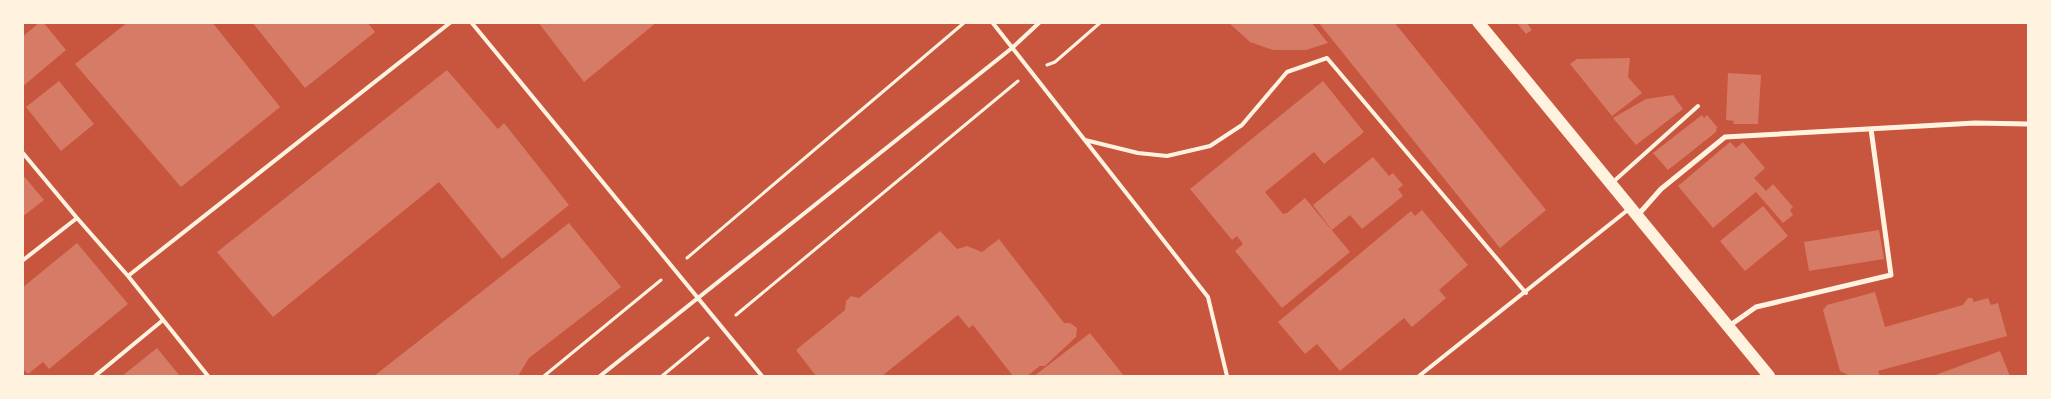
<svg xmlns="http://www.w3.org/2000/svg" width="2051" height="399" font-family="'PT Sans Narrow',sans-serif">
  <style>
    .building { fill: #d67c66 }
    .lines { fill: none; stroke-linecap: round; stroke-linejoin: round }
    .path { stroke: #fff3e0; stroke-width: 3 }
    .service { stroke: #fff3e0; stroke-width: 4 }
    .minor { stroke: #fff3e0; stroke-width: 5 }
    .primary { stroke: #fff3e0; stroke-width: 12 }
  </style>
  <rect width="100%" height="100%" fill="#c8553d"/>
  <path class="building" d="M 40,22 L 43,22 L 66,50 L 22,87 L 22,37 Z
    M 128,22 L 212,22 L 280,107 L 181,187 L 75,64 Z
    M 252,22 L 367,22 L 375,32 L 305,88 Z
    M 538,22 L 657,22 L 584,82 Z
    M 1228,22 L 1311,22 L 1328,43 L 1306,50 L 1273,50 L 1250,42 Z
    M 1318,22 L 1394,22 L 1546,210 L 1500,248 Z
    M 1516,22 L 1526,22 L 1532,30 L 1526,34 Z
    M 1630,58 L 1628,77 L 1642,93 L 1612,116 L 1570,64 L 1577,59 Z
    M 447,70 L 498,129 L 504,123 L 569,205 L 502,259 L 439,182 L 273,317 L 217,252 Z
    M 1728,73 L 1761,75 L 1758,124 L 1733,124 L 1734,121 L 1726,120 Z
    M 59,81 L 94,124 L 61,151 L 26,107 Z
    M 1323,81 L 1364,132 L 1324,164 L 1314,152 L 1265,192 L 1283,214 L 1287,213 L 1305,198 L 1350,252 L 1282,308 L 1235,251 L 1243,244 L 1237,236 L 1232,240 L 1190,189 Z
    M 1673,95 L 1683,109 L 1636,145 L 1613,118 L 1646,99 Z
    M 1702,115 L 1704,118 L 1707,115 L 1717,127 L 1716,132 L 1668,170 L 1653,153 Z
    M 1730,142 L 1736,148 L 1743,142 L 1765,168 L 1754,178 L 1766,191 L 1773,184 L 1793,207 L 1790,210 L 1793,215 L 1783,223 L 1756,192 L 1713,228 L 1678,186 Z
    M 1373,157 L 1389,176 L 1393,173 L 1403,185 L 1398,189 L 1403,196 L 1362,229 L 1350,215 L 1332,230 L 1313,205 Z
    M 22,174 L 44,200 L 22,217 Z
    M 1763,206 L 1788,236 L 1745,271 L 1720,241 Z
    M 1422,210 L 1468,265 L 1439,290 L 1446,298 L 1412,327 L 1404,318 L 1340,371 L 1317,344 L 1305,354 L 1278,322 L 1411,211 L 1415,216 Z
    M 569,223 L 621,287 L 529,358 L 518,376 L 374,376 Z
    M 1879,230 L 1884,259 L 1809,271 L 1804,242 Z
    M 940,231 L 957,249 L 967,246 L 982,252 L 999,239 L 1064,323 L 1070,323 L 1077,328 L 1076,337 L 1045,366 L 1040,366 L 1027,376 L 1013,376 L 973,325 L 969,328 L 958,315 L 882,376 L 816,376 L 796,350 L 845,310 L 846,301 L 851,296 L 859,298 Z
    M 77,243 L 128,304 L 49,369 L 43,362 L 28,374 L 22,368 L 22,288 Z
    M 1875,292 L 1885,327 L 1963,305 L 1968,298 L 1972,298 L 1974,302 L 1988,298 L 1991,305 L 1998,303 L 2007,336 L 1878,371 L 1880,376 L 1848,375 L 1840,371 L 1823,310 L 1827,305 Z
    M 1090,333 L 1124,376 L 1034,376 Z
    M 157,348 L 180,376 L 122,376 Z
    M 2000,351 L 2010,376 L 1933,376 Z"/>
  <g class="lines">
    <path class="path" d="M 1047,65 L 1055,62 L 1101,22
      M 687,258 L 965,22
      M 736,315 L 1018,81
      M 544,376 L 661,280
      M 662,376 L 708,338"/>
    <path class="service" d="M 471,22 L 762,376
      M 992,22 L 1208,297 L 1227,376
      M 1085,140 L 1138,153 L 1167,156 L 1210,146 L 1242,125 L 1287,72 L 1327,58 L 1526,293
      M 22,152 L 77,218
      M 1613,182 L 1698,106
      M 22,261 L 77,218 L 128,276 L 208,376
      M 128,276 L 451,22
      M 95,376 L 163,320
      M 600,376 L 1012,48 L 1040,22
      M 1419,376 L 1629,209"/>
    <path class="minor" d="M 1638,215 L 1661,189 L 1725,137 L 1975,123 L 2028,124
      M 1729,326 L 1756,307 L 1891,275 L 1871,129"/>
    <path class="primary" d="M 1478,22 L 1769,376"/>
  </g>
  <rect width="2051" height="399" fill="none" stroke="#fff3e0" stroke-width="48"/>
</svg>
